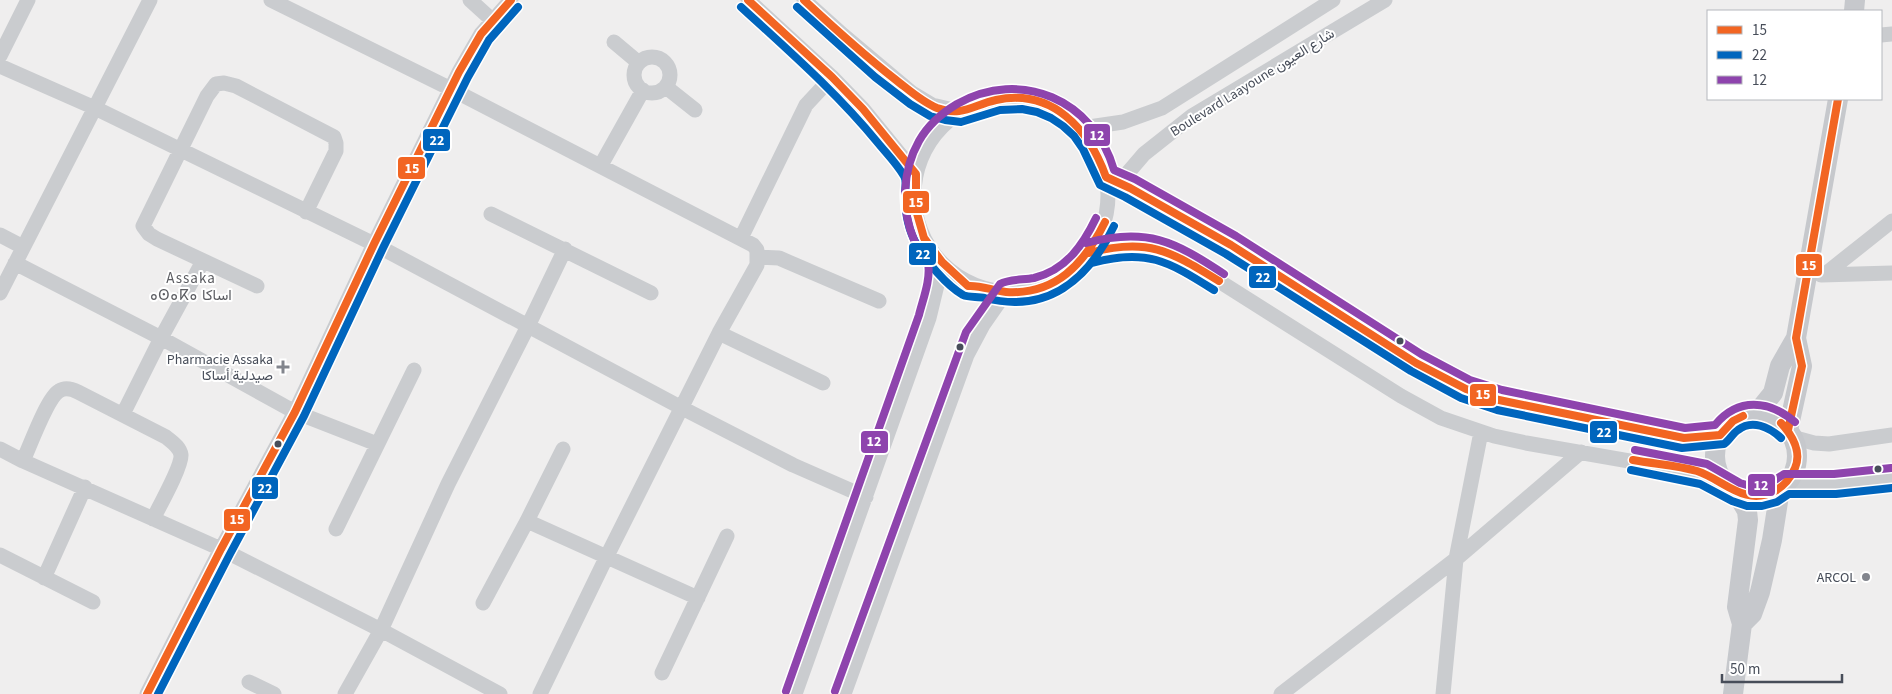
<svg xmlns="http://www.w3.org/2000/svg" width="1892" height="694" font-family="'Source Sans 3',Vazirmatn,'Noto Sans Tifinagh',sans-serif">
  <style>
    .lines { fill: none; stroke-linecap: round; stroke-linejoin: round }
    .minor { stroke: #cacccf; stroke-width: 15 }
    .major { stroke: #c6c8cc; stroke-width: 20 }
    .bus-1-casing { stroke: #fff; stroke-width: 11 }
    .bus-2-casing { stroke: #fff; stroke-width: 11 }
    .bus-3-casing { stroke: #fff; stroke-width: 11 }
    .bus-1 { stroke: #f26522; stroke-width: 8 }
    .bus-2 { stroke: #0065bd; stroke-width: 8 }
    .bus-3 { stroke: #8e44ad; stroke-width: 8 }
    .bus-dot { fill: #474d59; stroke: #fff; stroke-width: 2 }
    .poi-dot { fill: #82858d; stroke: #fff; stroke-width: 2 }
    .labels { text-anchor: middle; stroke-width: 4; stroke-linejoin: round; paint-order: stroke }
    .street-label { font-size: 14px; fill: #474d59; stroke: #fff }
    .poi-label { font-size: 14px; fill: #474d59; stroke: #fff; text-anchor: end }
    .neighbourhood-label { font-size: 15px; letter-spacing: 1px; fill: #5b5c61; stroke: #fff }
    .line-badge { stroke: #fff; stroke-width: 2 }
    .badge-label { font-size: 14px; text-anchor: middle; font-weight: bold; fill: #fff }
  </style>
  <rect width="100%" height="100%" fill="#efeeee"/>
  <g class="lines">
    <path class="minor" d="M 271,0 L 451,89 L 753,245 L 757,250 L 757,265 L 719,333 L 606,558 L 540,694
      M 470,0 L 492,20
      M 748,0 L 832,77 L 863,109 L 916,174
      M 804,0 L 843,35 L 912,93 L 932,105 L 962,112
      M 1881,35 L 1892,34
      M 614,42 L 639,63
      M 0,56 L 28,0
      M634 75a18 18 0 1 1 36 0a18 18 0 1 1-36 0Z
      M 0,66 L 95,108 L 374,244 L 682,408 L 793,465 L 866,497
      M 666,87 L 695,110
      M914 195a97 97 0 1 1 194 0a97 97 0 1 1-194 0Z
      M 1082,128 L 1123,122 L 1162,108 L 1333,0
      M 601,165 L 643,90
      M 1106,177 L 1130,188 L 1231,245 L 1416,363 L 1466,389 L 1499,400 L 1684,438 L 1720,435
      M 1114,189 L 1144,154 L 1192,116 L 1385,0
      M 491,214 L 651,293
      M 0,235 L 23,247
      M 741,238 L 806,105 L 832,77
      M 1089,253 C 1123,241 1152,244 1184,259 L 1401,396 L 1441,418 L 1494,436 L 1526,443 L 1704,474 L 1725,485
      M 758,257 L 779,258 L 879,301
      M 15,263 L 161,338 L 295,412 L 377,444
      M 1821,275 L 1892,273
      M 1824,275 L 1892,221
      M 257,286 L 157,239 L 149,234 L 143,226 L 207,96 L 216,84 L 224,83 L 236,86 L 334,137 L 336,143 L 336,151 L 306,212
      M 0,293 L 150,0
      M 719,333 L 823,383
      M 123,414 L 161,338 L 203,261
      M 1792,437 L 1814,443 L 1829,444 L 1892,435
      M 0,449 L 23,461 L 221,549 L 381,630 L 500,694
      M 23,461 C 30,446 47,398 59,391 C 65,387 72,389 78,392 L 166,437 C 172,442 180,447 181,455 C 182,466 159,507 153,519
      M 1785,484 L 1835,484 L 1892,478
      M 527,521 L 698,598
      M 336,529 L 414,370
      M 0,555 L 93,602
      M 44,578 L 85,487
      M 483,603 L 527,521 L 563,449
      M 662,673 L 727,536
      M 249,682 L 274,694
      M 147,694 L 221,549 L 295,412 L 374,244 L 459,72 L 481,34 L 511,0
      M 345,694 L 381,630 L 448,484 L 528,326 L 565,249
      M 795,694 L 929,318 L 937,285 L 937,258
      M 844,694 L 967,355 L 983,325 L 1006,292
      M 1281,694 L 1456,559 L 1581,452
      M 1443,694 L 1456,559 L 1481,432"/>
    <path class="major" d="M 1854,11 L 1855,0
      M 1756,414 L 1773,393 L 1780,366 L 1796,338 L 1838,99
      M1715 456a41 41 0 1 1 82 0a41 41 0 1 1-82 0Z
      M 1788,430 L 1802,366 L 1796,338
      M 1742,624 L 1752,614 L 1760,592 L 1772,540 L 1780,489
      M 1733,694 L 1742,624 L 1737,607 L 1748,520 L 1747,511 L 1736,492"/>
    <g class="bus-1-casing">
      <path id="bus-1" d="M 748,0 L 832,77 L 863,109 L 916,174 L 916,210 L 924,238 L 942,262 L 968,286 C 981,285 993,291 1006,292 C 1056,295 1084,264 1105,222
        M 804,0 C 834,28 864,55 896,80 C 909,90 922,102 937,108 C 962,117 973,105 996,100 C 1052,88 1089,129 1106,177 L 1130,188 L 1231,245 L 1416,363 L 1466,389 L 1499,400 L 1684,438 L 1720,435 L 1733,421 L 1743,416
        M 1089,253 C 1148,237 1170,251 1219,281
        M 1788,430 L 1802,366 L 1796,338 L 1838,99
        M 1633,460 C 1654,464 1677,465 1697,471 C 1724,480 1745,507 1775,491 C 1784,486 1791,477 1795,468 C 1802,452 1792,435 1781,423
        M 147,694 L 221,549 L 295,412 L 374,244 L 459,72 L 481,34 L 511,0"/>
    </g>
    <g class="bus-2-casing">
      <path id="bus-2" d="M 741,7 C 789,51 837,93 878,143 C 887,154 897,164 904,176 C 907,180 905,188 905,194 C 905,211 908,230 917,245 C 926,261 946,285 963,295 C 969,298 978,296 985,298 C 1047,314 1088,280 1114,226
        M 797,7 L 875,77 L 910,104 L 930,116 L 945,120 L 961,122 L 1000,110 L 1022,109 L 1037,112 L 1051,118 L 1063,126 L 1074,136 L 1083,149 L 1100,185 L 1125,197 L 1226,254 L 1411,371 L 1461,398 L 1497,410 L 1682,448 L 1724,444 C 1729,441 1732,434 1738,430 C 1752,419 1769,427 1781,438
        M 1092,263 C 1146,248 1168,261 1214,290
        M 1631,470 L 1700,484 L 1732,501 L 1747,506 L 1762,506 L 1777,502 L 1789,494 L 1836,494 L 1892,488
        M 158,694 L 230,554 L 304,416 L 383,248 L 468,77 L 489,40 L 518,7"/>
    </g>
    <g class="bus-3-casing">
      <path id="bus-3" d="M 1086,243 C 1147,227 1174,241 1224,274
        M 1635,450 L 1707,464 L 1740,483 L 1750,486 L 1769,484 L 1784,474 L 1834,474 L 1891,468
        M 786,691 L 919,315 C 923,299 931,279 928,263 C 926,254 917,248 914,240 C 901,209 902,171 919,141 C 928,125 942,113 957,104 C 1021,68 1094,100 1114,170 L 1135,179 L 1236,236 L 1421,354 L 1470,380 L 1502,390 L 1685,428 L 1715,425 C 1738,397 1769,400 1795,422
        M 835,691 L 966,332 L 1000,284 C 1009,279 1023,280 1034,278 C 1066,270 1083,245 1096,218"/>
    </g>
    <use href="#bus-1" class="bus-1"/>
    <use href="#bus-2" class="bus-2"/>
    <use href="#bus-3" class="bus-3"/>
  </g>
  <g class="bus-dot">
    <circle cx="1400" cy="341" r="4.5"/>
    <circle cx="960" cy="347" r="4.5"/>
    <circle cx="278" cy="444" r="4.5"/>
    <circle cx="1878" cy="469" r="4.5"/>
  </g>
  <g class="poi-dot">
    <path d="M280.5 359.5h5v5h5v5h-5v5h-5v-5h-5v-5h5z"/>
    <circle cx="1866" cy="577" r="5"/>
  </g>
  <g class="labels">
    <g class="street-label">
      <text transform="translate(1252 82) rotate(-32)" y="5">Boulevard Laayoune شارع العيون</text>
    </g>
    <g class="poi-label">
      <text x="273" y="364">Pharmacie Assaka<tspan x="273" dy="16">صيدلية أساكا</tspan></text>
      <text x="1856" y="582">ARCOL</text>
    </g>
    <g class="neighbourhood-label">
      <text x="191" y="283">Assaka<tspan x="191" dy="17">ⴰⵙⴰⴽⴰ اساكا</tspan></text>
    </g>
  </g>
  <g class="line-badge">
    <rect x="1083" y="123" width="28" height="24" rx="5" fill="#8e44ad"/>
    <rect x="422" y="128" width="29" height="24" rx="5" fill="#0065bd"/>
    <rect x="397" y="156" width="29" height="24" rx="5" fill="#f26522"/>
    <rect x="902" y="190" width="28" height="24" rx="5" fill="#f26522"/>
    <rect x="908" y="242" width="29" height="24" rx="5" fill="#0065bd"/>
    <rect x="1795" y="253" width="28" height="24" rx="5" fill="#f26522"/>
    <rect x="1248" y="265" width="29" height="24" rx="5" fill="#0065bd"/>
    <rect x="1469" y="383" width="28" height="24" rx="5" fill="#f26522"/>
    <rect x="1589" y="420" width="29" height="24" rx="5" fill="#0065bd"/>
    <rect x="860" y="430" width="29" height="24" rx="5" fill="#8e44ad"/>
    <rect x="1747" y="473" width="29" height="24" rx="5" fill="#8e44ad"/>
    <rect x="251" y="476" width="28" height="24" rx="5" fill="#0065bd"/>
    <rect x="223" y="508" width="28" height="24" rx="5" fill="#f26522"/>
  </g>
  <g class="badge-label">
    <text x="1097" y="140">12</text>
    <text x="437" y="145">22</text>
    <text x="412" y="173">15</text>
    <text x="916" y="207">15</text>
    <text x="923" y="259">22</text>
    <text x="1809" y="270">15</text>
    <text x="1263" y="282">22</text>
    <text x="1483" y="399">15</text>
    <text x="1604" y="437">22</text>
    <text x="874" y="446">12</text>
    <text x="1761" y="490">12</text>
    <text x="265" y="493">22</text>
    <text x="237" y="524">15</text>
  </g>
  <rect x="1707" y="10" width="175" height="90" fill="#ffffff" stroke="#b5b8bd"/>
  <rect x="1717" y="26" width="25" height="8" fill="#f26522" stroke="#b5b8bd"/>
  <text x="1752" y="35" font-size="15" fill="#474d59">15</text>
  <rect x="1717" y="51" width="25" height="8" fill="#0065bd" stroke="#b5b8bd"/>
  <text x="1752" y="60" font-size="15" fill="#474d59">22</text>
  <rect x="1717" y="76" width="25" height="8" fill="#8e44ad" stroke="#b5b8bd"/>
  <text x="1752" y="85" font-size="15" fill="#474d59">12</text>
  <path d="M1722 674v8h120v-8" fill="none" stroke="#474d59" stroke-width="2.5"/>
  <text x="1730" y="674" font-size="15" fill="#474d59" stroke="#ffffff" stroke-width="4" paint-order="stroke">50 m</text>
</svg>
